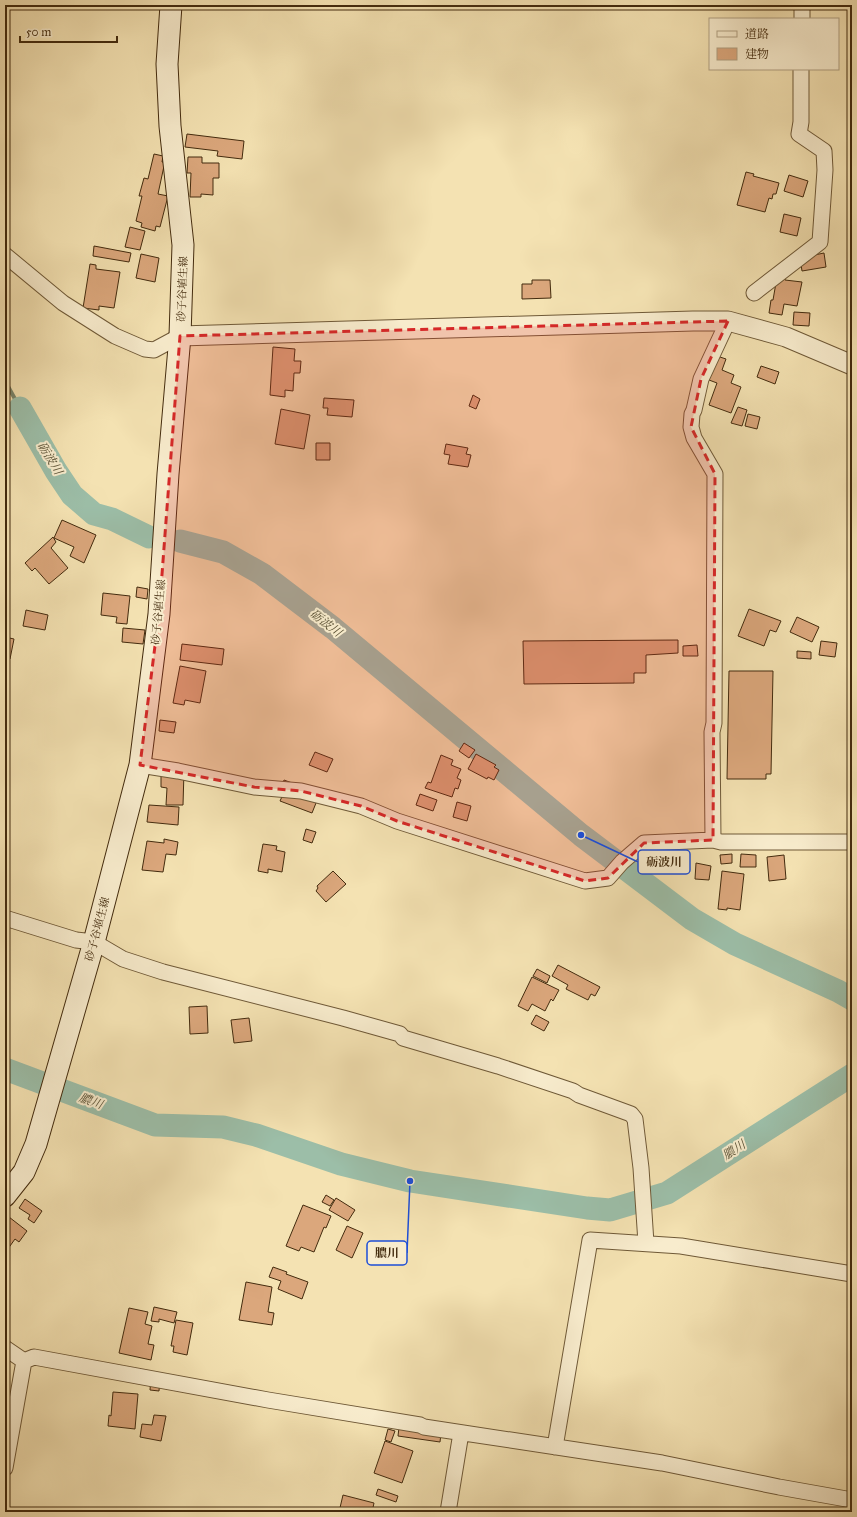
<svg xmlns="http://www.w3.org/2000/svg" width="857" height="1517" font-family="'IM FELL Great Primer','Noto Serif JP',serif">
  <style>
    .lines { fill: none; stroke-linecap: round; stroke-linejoin: round }
    .stream { stroke: #78836a; stroke-width: 4 }
    .river { stroke: #9cbea8; stroke-width: 23 }
    .building { fill: #dba77c; stroke: #432b0e }
    .minor-casing { stroke: #6f5937; stroke-width: 17 }
    .tertiary-casing { stroke: #6f5937; stroke-width: 21 }
    .secondary-casing { stroke: #432b0e; stroke-width: 23 }
    .minor { stroke: #f8eccd; stroke-width: 15 }
    .tertiary { stroke: #f8eccd; stroke-width: 19 }
    .secondary { stroke: #f8eccd; stroke-width: 21 }
    .marked { fill: #d62828; fill-opacity: 0.2; stroke: #d62828; stroke-width: 3; stroke-dasharray: 8 5; stroke-linejoin: round }
    .labels { text-anchor: middle; stroke-width: 4; stroke-linejoin: round; paint-order: stroke }
    .street-label { font-size: 11px; fill: #432b0e; stroke: #f8eccd }
    .water-label { font-size: 12px; font-style: italic; fill: #595034; stroke: #f8eccd }
    .leader { fill: none; stroke: #1d4ed8; stroke-width: 1.5 }
    .callout-dot { fill: #1d4ed8; stroke: #f8eccd; stroke-width: 1.5 }
    .callout { fill: #f8eccd; stroke: #1d4ed8; stroke-width: 1.5 }
    .callout-label { font-size: 12px; text-anchor: middle; font-weight: bold; fill: #432b0e }
  </style>
  <rect width="100%" height="100%" fill="#f4e2b2"/>
  <filter id="stains"><feTurbulence type="fractalNoise" baseFrequency=".005" numOctaves="4"/><feColorMatrix values="0 0 0 0 .2 0 0 0 0 .09 0 0 0 0 .02 0 0 0 .5 -.17"/></filter>
  <radialGradient id="worn" r=".72"><stop offset=".6" stop-color="#630" stop-opacity="0"/><stop offset="1" stop-color="#630" stop-opacity=".3"/></radialGradient>
  <g class="lines">
    <path class="stream" d="M 5,381 L 20,408"/>
    <path class="river" d="M 20,408 L 56,471 L 72,495 L 94,514 L 112,519 L 149,537
      M 180,541 L 223,552 L 262,574 L 333,628 L 581,835 L 692,919 L 735,944 L 838,991 L 852,999
      M 5,1069 L 155,1125 L 223,1127 L 256,1135 L 341,1164 L 410,1181 L 587,1208 L 610,1210 L 667,1193 L 852,1075"/>
  </g>
  <path class="building" d="M 187,134 L 244,141 L 242,159 L 217,156 L 218,151 L 185,147 Z
    M 154,154 L 163,156 L 162,162 L 164,162 L 164,166 L 158,194 L 168,196 L 160,227 L 156,226 L 155,231 L 141,227 L 142,223 L 136,221 L 142,196 L 139,196 L 144,178 L 148,179 Z
    M 188,157 L 202,157 L 202,163 L 219,163 L 219,178 L 213,178 L 213,195 L 201,194 L 201,197 L 190,197 L 191,173 L 187,173 Z
    M 746,172 L 754,174 L 753,176 L 779,183 L 776,194 L 773,194 L 772,199 L 769,198 L 765,212 L 737,205 Z
    M 789,175 L 808,181 L 803,197 L 784,191 Z
    M 784,214 L 801,218 L 797,236 L 780,232 Z
    M 130,227 L 145,231 L 140,250 L 125,247 Z
    M 94,246 L 131,253 L 129,262 L 93,256 Z
    M 824,253 L 826,267 L 802,271 L 800,258 Z
    M 141,254 L 159,258 L 155,282 L 136,278 Z
    M 90,264 L 96,265 L 96,269 L 120,272 L 114,308 L 99,306 L 99,310 L 83,308 Z
    M 777,277 L 785,278 L 785,280 L 802,282 L 797,306 L 784,304 L 782,315 L 769,313 L 771,300 L 773,300 Z
    M 532,280 L 550,280 L 551,298 L 522,299 L 522,284 L 532,284 Z
    M 794,312 L 810,313 L 809,326 L 793,325 Z
    M 273,347 L 295,349 L 294,361 L 301,361 L 300,373 L 294,373 L 293,391 L 285,390 L 285,397 L 270,395 Z
    M 717,356 L 726,359 L 722,370 L 734,375 L 731,383 L 741,387 L 731,413 L 709,405 L 717,383 L 709,380 Z
    M 761,366 L 779,372 L 775,384 L 757,377 Z
    M 473,395 L 480,399 L 476,409 L 469,406 Z
    M 324,398 L 354,400 L 352,417 L 327,415 L 328,408 L 323,408 Z
    M 738,407 L 747,410 L 742,426 L 731,423 Z
    M 281,409 L 310,415 L 304,449 L 275,444 Z
    M 748,414 L 760,417 L 757,429 L 745,426 Z
    M 316,443 L 330,443 L 330,460 L 316,460 Z
    M 446,444 L 468,448 L 466,454 L 471,455 L 468,467 L 448,464 L 450,455 L 444,454 Z
    M 62,520 L 96,535 L 84,563 L 70,556 L 74,547 L 54,538 Z
    M 53,537 L 56,542 L 51,548 L 68,568 L 49,584 L 35,568 L 32,571 L 25,563 Z
    M 137,587 L 148,589 L 147,599 L 136,597 Z
    M 103,593 L 130,596 L 127,624 L 116,623 L 117,617 L 101,615 Z
    M 749,609 L 781,621 L 776,632 L 770,630 L 764,646 L 738,636 Z
    M 26,610 L 48,615 L 45,630 L 23,626 Z
    M 797,617 L 819,627 L 812,642 L 790,632 Z
    M 123,628 L 145,630 L 143,644 L 122,642 Z
    M 5,637 L 14,639 L 10,659 L 6,659 L 5,664 Z
    M 678,640 L 678,653 L 646,655 L 646,673 L 634,673 L 634,683 L 524,684 L 523,641 Z
    M 821,641 L 837,643 L 835,657 L 819,655 Z
    M 182,644 L 224,649 L 222,665 L 180,660 Z
    M 697,645 L 698,656 L 683,656 L 683,646 Z
    M 797,651 L 811,652 L 811,659 L 797,658 Z
    M 180,666 L 206,671 L 200,703 L 185,700 L 184,705 L 173,703 Z
    M 729,671 L 773,671 L 771,774 L 766,774 L 766,779 L 727,779 Z
    M 160,720 L 176,722 L 174,733 L 159,731 Z
    M 464,743 L 475,750 L 469,758 L 459,751 Z
    M 315,752 L 333,759 L 327,772 L 309,765 Z
    M 476,754 L 496,765 L 494,767 L 499,770 L 494,780 L 488,777 L 487,779 L 468,769 Z
    M 441,755 L 453,760 L 451,765 L 461,769 L 457,778 L 461,780 L 458,789 L 455,788 L 452,797 L 425,788 L 428,782 L 431,783 Z
    M 161,770 L 184,771 L 183,805 L 166,805 L 167,788 L 161,787 Z
    M 284,780 L 303,787 L 318,798 L 312,813 L 280,801 L 285,790 L 281,788 Z
    M 420,794 L 437,800 L 433,811 L 416,805 Z
    M 457,802 L 471,806 L 467,821 L 453,817 Z
    M 149,805 L 179,807 L 178,825 L 147,822 Z
    M 306,829 L 316,832 L 312,843 L 303,840 Z
    M 164,839 L 178,842 L 176,855 L 166,854 L 163,872 L 142,870 L 147,841 L 164,843 Z
    M 263,844 L 277,846 L 276,850 L 285,852 L 282,872 L 268,869 L 268,873 L 258,871 Z
    M 732,854 L 732,863 L 721,864 L 720,855 Z
    M 741,854 L 756,855 L 756,867 L 740,867 Z
    M 784,855 L 786,879 L 769,881 L 767,857 Z
    M 696,863 L 711,866 L 709,880 L 695,879 Z
    M 333,871 L 346,884 L 326,902 L 316,891 L 318,888 L 317,886 Z
    M 722,871 L 744,874 L 740,910 L 727,908 L 727,910 L 718,909 Z
    M 558,965 L 600,987 L 595,996 L 591,994 L 588,1000 L 566,989 L 568,985 L 552,976 Z
    M 537,969 L 550,976 L 547,983 L 533,976 Z
    M 532,977 L 559,990 L 553,1001 L 551,999 L 545,1011 L 532,1004 L 528,1011 L 518,1006 Z
    M 207,1006 L 208,1033 L 190,1034 L 189,1007 Z
    M 536,1015 L 549,1022 L 544,1031 L 531,1024 Z
    M 249,1018 L 252,1041 L 234,1043 L 231,1020 Z
    M 326,1195 L 334,1200 L 330,1206 L 322,1202 Z
    M 336,1198 L 355,1210 L 348,1221 L 329,1210 Z
    M 25,1199 L 42,1211 L 34,1223 L 28,1219 L 30,1215 L 19,1208 Z
    M 303,1205 L 331,1216 L 326,1228 L 324,1227 L 314,1252 L 301,1247 L 299,1251 L 286,1246 Z
    M 9,1217 L 27,1231 L 19,1242 L 15,1239 L 5,1253 L 5,1221 L 6,1222 Z
    M 347,1226 L 363,1233 L 352,1258 L 336,1250 Z
    M 273,1267 L 287,1272 L 286,1274 L 308,1282 L 302,1299 L 278,1289 L 281,1281 L 269,1277 Z
    M 246,1282 L 272,1287 L 268,1312 L 274,1313 L 272,1325 L 239,1320 Z
    M 154,1307 L 177,1312 L 174,1323 L 159,1319 L 159,1322 L 151,1321 Z
    M 129,1308 L 148,1312 L 145,1324 L 152,1326 L 148,1344 L 154,1345 L 151,1360 L 119,1353 Z
    M 176,1320 L 193,1323 L 187,1355 L 173,1352 L 174,1346 L 171,1346 Z
    M 151,1377 L 160,1378 L 159,1391 L 150,1390 Z
    M 113,1392 L 138,1394 L 135,1429 L 108,1426 L 109,1415 L 111,1416 Z
    M 154,1415 L 166,1416 L 161,1441 L 140,1437 L 142,1424 L 152,1425 Z
    M 400,1419 L 442,1425 L 440,1442 L 398,1436 Z
    M 388,1429 L 395,1431 L 391,1442 L 385,1440 Z
    M 385,1441 L 413,1451 L 402,1483 L 374,1473 Z
    M 378,1489 L 398,1496 L 396,1502 L 376,1495 Z
    M 343,1495 L 374,1503 L 372,1512 L 339,1512 Z"/>
  <g class="lines">
    <g class="minor-casing">
      <path id="minor" d="M 802,19 L 802,5
        M 5,255 L 63,303 L 115,336 L 145,349 L 154,350 L 180,336
        M 754,293 L 820,242 L 825,170 L 824,151 L 799,134 L 801,122 L 801,69
        M 140,765 L 178,771 L 254,787 L 301,791 L 361,806 L 397,821 L 585,881 L 608,878 L 622,862 L 644,843 L 713,840 L 721,842 L 852,842
        M 713,840 L 712,732 L 714,723 L 715,474 L 694,438 L 691,427 L 692,414 L 694,410 L 701,379 L 728,321
        M 5,918 L 76,940 L 94,942 L 123,959 L 163,972 L 343,1018 L 400,1034 L 403,1038 L 498,1066 L 573,1091 L 579,1095 L 631,1114 L 635,1119 L 641,1168 L 646,1243
        M 5,1348 L 24,1361
        M 24,1361 L 34,1357 L 268,1400 L 420,1425 L 424,1427 L 662,1463 L 779,1487 L 852,1500
        M 555,1447 L 590,1240 L 681,1246 L 852,1274
        M 5,1468 L 24,1361
        M 448,1512 L 461,1433"/>
    </g>
    <g class="tertiary-casing">
      <path id="tertiary" d="M 180,336 L 693,321 L 728,321 L 786,337 L 852,365"/>
    </g>
    <g class="secondary-casing">
      <path id="secondary" d="M 5,1196 L 24,1172 L 36,1144 L 94,942 L 140,765 L 159,614 L 168,474 L 180,336 L 183,245 L 170,126 L 167,64 L 171,5"/>
    </g>
    <use href="#minor" class="minor"/>
    <use href="#tertiary" class="tertiary"/>
    <use href="#secondary" class="secondary"/>
  </g>
  <path class="marked" d="M 728,321 L 701,379 L 691,427 L 715,474 L 713,840 L 644,843 L 608,878 L 585,881 L 397,821 L 361,806 L 301,791 L 254,787 L 140,765 L 159,614 L 180,336 Z"/>
  <g class="labels">
    <g class="street-label">
      <text transform="translate(182 289) rotate(-88)" y="4">砂子谷埴生線</text>
      <text transform="translate(158 612) rotate(-85)" y="4">砂子谷埴生線</text>
      <text transform="translate(97 929) rotate(-75)" y="4">砂子谷埴生線</text>
    </g>
    <g class="water-label">
      <text transform="translate(50 458) rotate(59)" y="4">砺波川</text>
      <text transform="translate(326 623) rotate(38)" y="4">砺波川</text>
      <text transform="translate(91 1101) rotate(20)" y="4">膿川</text>
      <text transform="translate(734 1150) rotate(-33)" y="4">膿川</text>
    </g>
  </g>
  <path class="leader" d="M581 835L638 862M410 1181L407 1253"/>
  <g class="callout-dot">
    <circle cx="581" cy="835" r="4"/>
    <circle cx="410" cy="1181" r="4"/>
  </g>
  <g class="callout">
    <rect x="638" y="850" width="52" height="24" rx="4"/>
    <rect x="367" y="1241" width="40" height="24" rx="4"/>
  </g>
  <g class="callout-label">
    <text x="664" y="866">砺波川</text>
    <text x="387" y="1257">膿川</text>
  </g>
  <rect width="857" height="1517" fill="none" stroke="#f4e2b2" stroke-width="20"/>
  <rect x="6" y="6" width="845" height="1505" fill="none" stroke="#432b0e" stroke-width="2"/>
  <rect x="10" y="10" width="837" height="1497" fill="none" stroke="#432b0e"/>
  <rect x="709" y="18" width="130" height="52" fill="#f8eccd" stroke="#b09f81"/>
  <rect x="717" y="31" width="20" height="6" fill="#f8eccd" stroke="#b09f81"/>
  <text x="745" y="38" font-size="12" fill="#432b0e">道路</text>
  <rect x="717" y="48" width="20" height="12" fill="#dba77c" stroke="#b09f81"/>
  <text x="745" y="58" font-size="12" fill="#432b0e">建物</text>
  <path d="M20 36v6h97v-6" fill="none" stroke="#432b0e" stroke-width="2"/>
  <text x="26" y="36" font-size="12" fill="#432b0e" stroke="#f8eccd" stroke-width="3" paint-order="stroke">50 m</text>
  <rect width="100%" height="100%" filter="url(#stains)"/>
  <rect width="100%" height="100%" fill="url(#worn)"/>
</svg>
